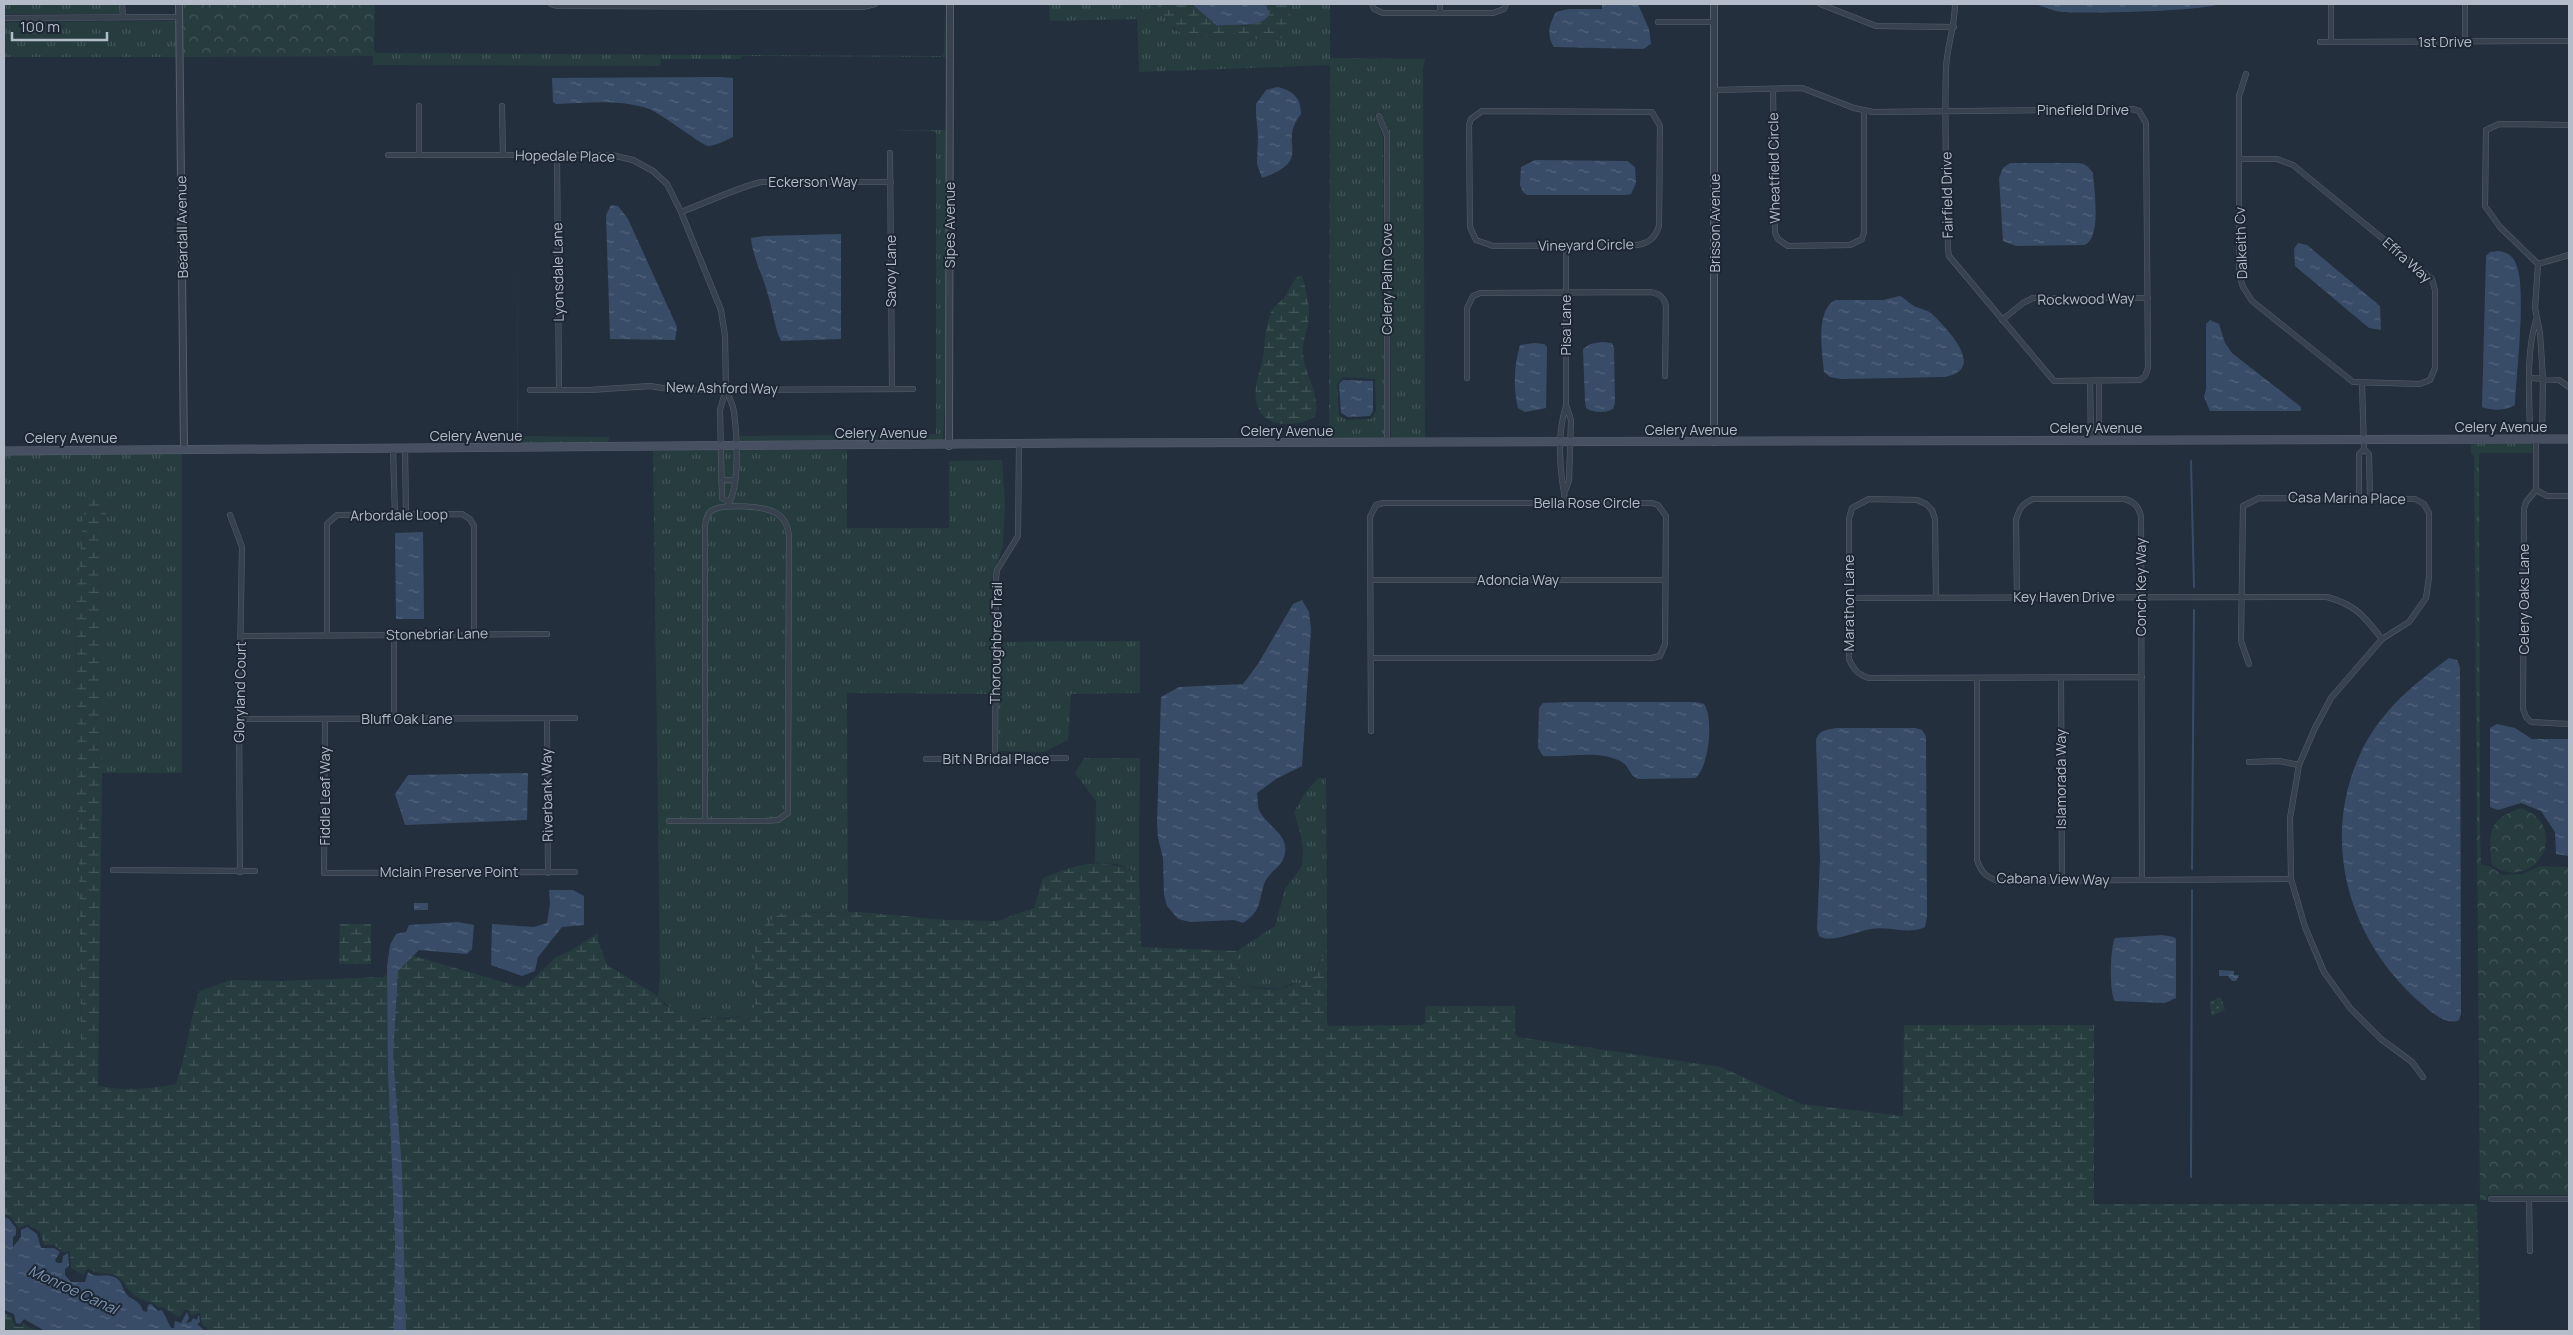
<svg xmlns="http://www.w3.org/2000/svg" width="2573" height="1335" font-family="Manrope,sans-serif">
  <style>
    .grass { fill: url(#grass-tufts); fill-rule: evenodd }
    .forest { fill: url(#forest-crowns) }
    .wetland { fill: url(#wetland-marsh) }
    .park { fill: url(#park-dots) }
    .water { fill: url(#water-ripples) }
    .lines { fill: none; stroke-linecap: round; stroke-linejoin: round }
    .stream { stroke: #394c67; stroke-width: 2 }
    .minor-casing { stroke: #565f6c; stroke-width: 6 }
    .tertiary-casing { stroke: #565f6c; stroke-width: 8 }
    .secondary-casing { stroke: #565f6c; stroke-width: 9 }
    .minor { stroke: #38414e; stroke-width: 5 }
    .tertiary { stroke: #38414e; stroke-width: 6 }
    .secondary { stroke: #465061; stroke-width: 8 }
    .labels { text-anchor: middle; stroke-width: 4; stroke-linejoin: round; paint-order: stroke }
    .street-label { font-size: 14px; fill: #b4bcc9; stroke: #1d2633 }
    .water-label { font-size: 15px; font-style: italic; fill: #7c92b1; stroke: #1d2633 }
  </style>
  <defs>
    <pattern id="grass-tufts" width="24" height="20" patternUnits="userSpaceOnUse" patternTransform="scale(1.25)"><rect width="24" height="20" fill="#263c3f"/><path d="M3 7l-1-3M5 7V3M7 7l1-3M15 17l-1-3M17 17v-4M19 17l1-3" fill="none" stroke="#435659"/></pattern>
    <pattern id="forest-crowns" width="20" height="18" patternUnits="userSpaceOnUse" patternTransform="scale(1.25)"><rect width="20" height="18" fill="#263c3f"/><path d="M2 6a3 3 0 1 1 6 0M12 15a3 3 0 1 1 6 0" fill="none" stroke="#435659"/></pattern>
    <pattern id="wetland-marsh" width="20" height="14" patternUnits="userSpaceOnUse" patternTransform="scale(1.25)"><rect width="20" height="14" fill="#263c3f"/><path d="M1 5h8M5 5V1M11 12h8M15 12V8" fill="none" stroke="#435659"/></pattern>
    <pattern id="park-dots" width="8" height="8" patternUnits="userSpaceOnUse" patternTransform="scale(1.25)"><rect width="8" height="8" fill="#263c3f"/><path d="M2 2h.1M6 6h.1" fill="none" stroke="#435659" stroke-width="1.8" stroke-linecap="round"/></pattern>
    <pattern id="water-ripples" width="26" height="14" patternUnits="userSpaceOnUse" patternTransform="scale(1.25)"><rect width="26" height="14" fill="#394c67"/><path d="M2 4q2-2 4 0t4 0M15 11q2-2 4 0t4 0" fill="none" stroke="#53647b"/></pattern>
  </defs>
  <rect width="100%" height="100%" fill="#242f3e"/>
  <path class="grass" d="M 4,4 L 119,4 L 119,14 L 4,14 Z
    M 373,4 L 375,4 L 374,50 L 377,53 L 942,56 L 944,53 L 945,4 L 946,57 L 743,56 L 740,59 L 661,59 L 660,66 L 373,65 Z
    M 1049,4 L 1156,4 L 1174,30 L 1205,37 L 1234,33 L 1267,42 L 1279,40 C 1287,27 1292,20 1290,4 L 1330,4 L 1330,58 L 1425,59 L 1423,69 L 1425,440 L 1391,440 L 1390,136 L 1381,111 L 1375,114 L 1383,137 L 1384,440 L 1329,440 L 1330,65 L 1139,72 L 1137,19 L 1050,21 ZM 1343,377 L 1375,379 L 1376,411 L 1371,419 L 1347,420 L 1339,416 L 1337,384 Z
    M 176,21 L 176,57 L 4,57 L 4,22 Z
    M 947,127 L 946,383 L 943,442 L 733,443 L 737,436 L 936,434 L 936,133 L 933,131 L 888,130 L 944,130 Z
    M 517,255 L 518,436 L 609,437 L 608,444 L 517,445 Z
    M 2532,443 L 2533,453 L 2481,453 L 2479,456 L 2480,831 L 2477,831 L 2474,456 L 2471,453 L 2471,444 Z
    M 724,450 L 847,450 L 847,528 L 949,528 L 949,461 L 1002,460 L 1005,503 L 1003,545 L 992,579 L 992,694 L 847,693 L 848,912 L 782,913 L 755,938 L 755,1006 L 750,1014 C 719,1021 681,1023 658,996 L 660,972 L 653,451 Z
    M 182,454 L 182,773 L 101,773 L 100,528 L 106,514 L 99,500 L 76,605 L 81,1042 L 4,1043 L 4,455 Z
    M 1140,641 L 1140,693 L 1071,694 L 1068,740 L 1044,752 L 998,751 L 998,642 Z
    M 1084,758 L 1140,758 L 1139,873 L 1117,864 L 1095,863 L 1096,801 L 1075,773 Z
    M 1318,778 L 1326,778 L 1327,949 L 1316,970 L 1304,984 L 1292,983 L 1281,989 L 1241,986 L 1237,951 L 1275,926 L 1285,889 L 1302,866 L 1303,851 L 1301,836 L 1294,812 L 1305,793 Z"/>
  <path class="forest" d="M 182,4 L 373,4 L 373,56 L 183,57 Z
    M 2521,808 C 2573,827 2535,895 2492,865 C 2488,833 2488,819 2521,808 Z
    M 2477,831 L 2480,831 L 2481,865 L 2489,866 L 2502,875 L 2523,874 L 2540,866 L 2569,867 L 2569,1195 L 2488,1195 L 2487,1200 L 2480,1200 Z"/>
  <path class="wetland" d="M 1156,4 L 1192,4 L 1217,26 L 1232,23 L 1246,26 L 1257,23 L 1266,4 L 1290,4 C 1292,20 1288,33 1275,44 L 1234,33 L 1205,37 L 1182,34 L 1169,24 Z
    M 1299,276 L 1302,276 C 1306,288 1309,302 1309,315 C 1309,327 1302,340 1303,353 C 1304,376 1321,392 1315,417 C 1295,428 1259,429 1256,399 C 1254,385 1260,371 1263,358 C 1265,342 1265,327 1271,312 C 1274,305 1282,302 1286,295 C 1290,289 1292,280 1299,276 Z
    M 86,488 L 99,500 L 106,514 L 100,528 L 102,773 L 98,1086 C 122,1091 152,1089 176,1084 C 186,1054 190,1022 199,991 L 231,980 L 280,981 L 384,977 L 407,954 L 524,988 L 556,957 L 572,950 L 598,933 L 598,941 L 607,965 L 658,996 L 666,1006 L 703,1019 L 729,1019 L 750,1014 L 755,1006 L 755,938 L 767,922 L 782,913 L 860,912 L 947,920 L 997,921 L 1034,908 L 1043,878 C 1081,863 1100,857 1139,873 L 1141,947 L 1237,951 L 1241,986 C 1253,987 1269,991 1281,989 C 1292,986 1290,983 1304,984 L 1316,970 L 1327,949 L 1327,1023 L 1329,1026 L 1422,1025 L 1425,1023 L 1425,1006 L 1515,1006 L 1515,1034 L 1518,1037 L 1721,1067 L 1801,1104 L 1903,1116 L 1904,1025 L 2094,1025 L 2094,1204 L 2477,1204 L 2480,1331 L 210,1331 L 202,1324 L 200,1313 L 191,1315 L 189,1310 L 184,1310 L 179,1317 L 163,1307 L 158,1307 L 152,1302 C 145,1302 133,1296 128,1289 C 124,1284 124,1281 118,1277 C 109,1270 97,1276 88,1268 L 83,1275 L 71,1268 L 70,1251 L 63,1252 L 54,1245 L 44,1245 L 40,1232 L 27,1224 L 19,1228 L 10,1216 L 4,1214 L 4,1043 L 81,1041 L 76,605 Z
    M 340,924 L 371,924 L 371,964 L 339,964 Z
    M 4,1313 L 11,1316 L 15,1326 L 21,1327 L 23,1323 L 30,1328 L 42,1331 L 4,1331 Z"/>
  <path class="park" d="M 2221,997 L 2225,1010 L 2212,1016 L 2209,1002 Z"/>
  <path class="water" d="M 1192,4 L 1266,4 L 1269,15 C 1259,30 1235,22 1217,26 Z
    M 1602,4 L 1638,4 L 1649,29 L 1651,44 L 1643,49 L 1554,47 C 1546,35 1549,25 1556,12 L 1568,9 L 1602,9 Z
    M 2036,4 L 2219,4 C 2206,11 2082,14 2062,12 C 2053,11 2044,7 2036,4 Z
    M 720,77 L 733,78 L 733,137 C 726,140 715,146 708,146 C 703,146 662,114 649,109 C 620,99 586,103 556,104 L 553,102 L 552,78 Z
    M 1277,87 C 1292,90 1301,97 1301,114 C 1276,145 1316,159 1262,178 L 1257,164 L 1258,135 L 1256,114 L 1256,104 L 1266,90 Z
    M 1535,160 L 1627,161 L 1635,167 L 1636,183 L 1631,194 L 1627,195 L 1527,195 L 1523,192 L 1520,185 L 1521,167 Z
    M 2010,163 L 2076,163 C 2085,163 2088,166 2093,173 C 2094,190 2102,239 2084,245 L 2016,246 L 2003,241 L 1999,178 L 2003,168 Z
    M 611,205 L 618,206 L 628,219 L 677,327 L 675,340 L 610,339 L 606,215 Z
    M 841,234 L 841,339 L 781,341 C 774,326 773,310 768,295 C 763,275 753,259 751,238 L 764,236 Z
    M 2298,243 L 2307,245 L 2380,306 L 2381,330 L 2369,328 L 2295,266 L 2294,249 Z
    M 2499,251 C 2507,252 2513,256 2516,264 C 2527,288 2516,375 2515,405 C 2503,411 2494,411 2482,407 L 2486,256 L 2490,252 Z
    M 1900,296 C 1906,299 1911,305 1916,307 C 1921,309 1927,310 1931,313 C 1946,328 1988,369 1945,377 L 1841,379 L 1830,377 L 1824,372 C 1822,352 1815,309 1836,300 L 1883,300 Z
    M 2210,320 L 2219,324 L 2225,343 L 2232,353 L 2301,407 L 2301,411 L 2210,411 L 2204,397 L 2206,389 L 2206,324 Z
    M 1602,342 L 1612,343 L 1614,348 L 1615,403 L 1613,409 C 1606,413 1593,413 1586,408 L 1585,401 L 1583,349 L 1590,344 Z
    M 1534,343 L 1544,344 L 1547,347 L 1546,408 L 1525,412 L 1518,408 C 1513,388 1514,365 1520,345 Z
    M 1343,380 L 1373,381 L 1373,411 L 1370,416 L 1348,417 L 1341,413 L 1339,384 Z
    M 423,532 L 424,619 L 396,619 L 395,533 Z
    M 1302,600 L 1309,612 L 1311,629 L 1302,766 L 1276,779 L 1257,793 C 1258,799 1257,807 1260,812 C 1269,828 1291,835 1284,857 C 1281,868 1268,872 1264,884 C 1258,903 1262,910 1243,923 L 1234,920 L 1190,922 L 1178,919 L 1167,906 L 1164,895 L 1163,858 L 1158,838 L 1157,823 L 1161,697 L 1179,687 L 1243,684 L 1258,664 L 1293,604 Z
    M 2449,658 L 2457,660 L 2460,667 L 2461,1014 L 2459,1020 C 2448,1026 2432,1013 2423,1005 C 2348,942 2318,838 2363,748 C 2383,709 2415,683 2449,658 Z
    M 1569,702 L 1695,702 L 1704,704 C 1714,717 1709,769 1695,778 L 1638,779 C 1629,775 1629,766 1622,762 C 1599,749 1567,758 1543,756 L 1538,748 L 1539,708 L 1543,703 Z
    M 2497,724 L 2515,728 L 2532,739 L 2569,739 L 2569,856 L 2556,854 L 2555,832 L 2541,811 L 2521,803 L 2498,810 L 2490,807 L 2490,728 Z
    M 1837,728 L 1915,728 L 1922,730 L 1926,736 L 1927,916 L 1925,927 C 1907,935 1890,926 1871,929 C 1857,931 1831,944 1819,936 L 1817,928 L 1820,859 L 1816,740 C 1820,729 1827,730 1837,728 Z
    M 528,773 L 527,820 L 405,825 L 395,794 L 408,775 Z
    M 549,890 L 573,890 L 584,896 L 584,925 L 562,927 L 538,957 L 535,971 L 522,976 L 491,965 L 492,924 L 534,927 L 547,923 L 550,904 Z
    M 414,903 L 428,903 L 428,910 L 414,910 Z
    M 458,922 L 474,925 L 472,949 L 467,954 L 419,950 L 398,971 L 393,1057 L 402,1169 L 406,1331 L 394,1331 L 395,1240 L 388,1071 L 387,967 L 390,945 L 396,934 L 406,932 L 409,925 Z
    M 2162,935 L 2174,937 L 2176,939 L 2176,998 L 2165,1003 L 2115,1001 C 2109,994 2110,947 2115,938 Z
    M 2219,970 L 2234,971 L 2234,975 L 2239,975 L 2236,981 L 2232,981 L 2228,976 L 2219,976 Z
    M 4,1217 L 9,1219 L 16,1228 L 16,1235 L 13,1237 L 13,1247 L 21,1237 L 21,1230 L 27,1227 L 37,1234 L 41,1248 L 54,1248 L 60,1252 L 55,1260 L 57,1263 L 62,1263 L 63,1256 L 68,1253 L 69,1266 L 65,1269 L 65,1275 L 71,1282 L 85,1282 L 88,1272 C 96,1279 105,1273 114,1277 C 123,1281 121,1286 125,1292 C 130,1301 139,1298 143,1311 L 147,1312 L 148,1305 L 151,1304 L 158,1311 L 162,1310 L 171,1328 L 174,1328 L 175,1321 L 181,1323 L 187,1312 L 189,1318 L 186,1323 L 191,1322 L 193,1318 L 197,1320 L 199,1315 L 200,1322 L 197,1324 L 205,1331 L 45,1331 L 24,1319 L 20,1324 L 16,1323 L 14,1314 L 4,1310 Z"/>
  <g class="lines">
    <path class="stream" d="M 2191,461 L 2194,587
      M 2192,869 L 2194,610
      M 2191,1177 L 2192,890"/>
    <g class="minor-casing">
      <path id="minor" d="M 122,4 L 123,17
        M 551,4 L 558,6 L 863,7 L 875,4
        M 1372,4 L 1374,9 L 1383,13 L 1493,13 L 1504,9 L 1506,4
        M 1440,4 L 1440,13
        M 1820,4 L 1876,26 L 1954,27
        M 2331,4 L 2331,42
        M 2465,4 L 2465,42
        M 4,18 L 179,17
        M 1658,22 L 1714,22
        M 2320,42 L 2569,41
        M 1773,89 L 1775,233 L 1778,239 L 1788,246 L 1850,245 L 1862,239 L 1864,232 L 1864,111
        M 1715,90 L 1802,88 L 1854,108 L 1873,112 L 2132,109 L 2139,111 L 2146,123 L 2148,368 L 2145,376 L 2140,380 L 2054,381 L 1949,256 L 1948,249 C 1947,189 1944,128 1946,68 C 1947,46 1955,26 1955,4
        M 419,106 L 419,155
        M 502,106 L 503,155
        M 1482,111 L 1652,112 L 1660,126 L 1659,226 C 1655,238 1649,243 1637,245 L 1493,246 L 1476,240 L 1470,227 L 1469,125 L 1471,119 Z
        M 1379,116 L 1387,136 L 1387,443
        M 890,153 L 892,388
        M 557,154 L 559,390
        M 388,155 L 611,155 L 633,160 L 653,171 L 667,184 L 681,212 L 721,310 L 725,336 L 726,389 L 720,410 L 722,498 L 729,502
        M 2239,159 L 2277,159 L 2293,165 L 2432,279 L 2435,290 L 2435,368 L 2430,380 L 2420,384 L 2353,382 L 2252,301 L 2243,287 L 2239,274 L 2239,96 L 2246,74
        M 681,212 C 708,202 734,189 761,182 L 891,182
        M 2538,264 L 2500,227 L 2485,206 L 2486,130 L 2499,124 L 2569,125
        M 2538,264 L 2535,308 L 2540,333 L 2543,379 L 2542,439
        M 2538,264 L 2569,255
        M 2002,320 L 2023,303 L 2033,298 L 2148,298
        M 1467,378 L 1467,308 L 1473,296 L 1480,293 L 1650,292 C 1659,293 1664,297 1666,306 L 1665,376
        M 2530,378 L 2559,380 L 2569,387
        M 2090,381 L 2091,440
        M 2099,381 L 2099,440
        M 2362,384 L 2364,449 L 2369,454 L 2370,497
        M 530,390 L 590,390 L 650,386 L 675,390 L 913,389
        M 726,390 C 729,397 733,404 734,412 C 737,436 740,482 729,503
        M 2530,439 C 2530,401 2525,357 2536,320
        M 2536,439 L 2536,490 L 2526,502 L 2524,509 L 2523,709 L 2526,717 L 2531,722 L 2569,724
        M 393,449 L 395,515
        M 405,449 L 406,515
        M 721,480 L 735,480
        M 2536,490 L 2547,496 L 2569,496
        M 1565,491 L 1569,481 L 1571,420 L 1566,405 L 1566,245
        M 2359,497 L 2359,454 L 2364,449
        M 1565,503 C 1565,494 1563,488 1562,480 C 1559,456 1559,428 1566,406
        M 230,515 L 242,547 L 239,719 L 240,872
        M 1370,580 L 1665,580
        M 1936,597 L 1935,519 L 1932,510 L 1926,504 L 1917,500 L 1869,499 L 1852,508 L 1849,519 L 1849,659 C 1854,670 1858,675 1869,678 L 2142,677
        M 2017,597 L 2016,520 C 2019,509 2022,504 2033,499 L 2124,499 C 2135,502 2138,506 2141,516 L 2142,880
        M 1849,598 L 2327,597 C 2356,605 2364,616 2382,639
        M 241,636 L 547,634
        M 327,636 L 327,524 L 337,515 L 462,514 L 470,519 L 474,526 L 474,634
        M 1371,658 L 1652,658 L 1660,656 L 1665,644 L 1666,516 L 1658,505 L 1652,503 L 1383,503 L 1376,505 L 1370,517 L 1371,731
        M 2249,664 L 2241,641 L 2243,506 L 2259,498 L 2415,499 L 2424,504 L 2429,513 L 2429,577 L 2426,598 L 2409,622 L 2382,639 L 2331,698 L 2315,728 L 2299,765 L 2290,818 L 2291,879 L 2305,927 L 2324,972 L 2350,1008 L 2381,1039 L 2412,1062 L 2423,1077
        M 1977,678 L 1977,860 C 1981,872 1986,877 1998,881 L 2291,879
        M 2061,678 L 2062,881
        M 547,718 L 548,873
        M 239,719 L 575,718
        M 394,719 L 394,635
        M 325,720 L 324,873 L 575,872
        M 995,758 L 996,579 L 997,570 L 1018,536 L 1019,444
        M 926,759 L 1066,758
        M 2249,762 L 2279,761 L 2299,765
        M 669,821 L 766,821 L 778,820 L 788,813 L 789,536 C 788,527 785,518 776,513 C 764,506 722,503 711,511 C 707,514 706,520 705,525 L 705,821
        M 113,870 L 255,871
        M 2491,1199 L 2569,1199
        M 2529,1199 L 2530,1251"/>
    </g>
    <g class="tertiary-casing">
      <path id="tertiary" d="M 179,4 L 184,450
        M 1714,4 L 1714,442
        M 949,446 L 950,4"/>
    </g>
    <g class="secondary-casing">
      <path id="secondary" d="M 4,451 L 1075,443 L 2569,439"/>
    </g>
    <use href="#minor" class="minor"/>
    <use href="#tertiary" class="tertiary"/>
    <use href="#secondary" class="secondary"/>
  </g>
  <g class="labels">
    <g class="street-label">
      <text x="2445" y="47">1st Drive</text>
      <text x="2083" y="115">Pinefield Drive</text>
      <text transform="translate(565 156) rotate(1)" y="5">Hopedale Place</text>
      <text transform="translate(1774 168) rotate(-91)" y="5">Wheatfield Circle</text>
      <text x="813" y="187">Eckerson Way</text>
      <text transform="translate(1947 195) rotate(-91)" y="5">Fairfield Drive</text>
      <text transform="translate(1715 223) rotate(-90)" y="5">Brisson Avenue</text>
      <text transform="translate(950 225) rotate(-90)" y="5">Sipes Avenue</text>
      <text transform="translate(182 227) rotate(-91)" y="5">Beardall Avenue</text>
      <text transform="translate(2241 243) rotate(-92)" y="5">Dalkeith Cv</text>
      <text transform="translate(1586 245) rotate(-1)" y="5">Vineyard Circle</text>
      <text transform="translate(2407 260) rotate(42)" y="5">Effra Way</text>
      <text transform="translate(891 271) rotate(-90)" y="5">Savoy Lane</text>
      <text transform="translate(558 272) rotate(-91)" y="5">Lyonsdale Lane</text>
      <text transform="translate(1387 279) rotate(-90)" y="5">Celery Palm Cove</text>
      <text transform="translate(2086 299) rotate(-1)" y="5">Rockwood Way</text>
      <text transform="translate(1566 325) rotate(-90)" y="5">Pisa Lane</text>
      <text transform="translate(722 388) rotate(1)" y="5">New Ashford Way</text>
      <text x="2501" y="432">Celery Avenue</text>
      <text x="2096" y="433">Celery Avenue</text>
      <text x="1691" y="435">Celery Avenue</text>
      <text x="1287" y="436">Celery Avenue</text>
      <text x="881" y="438">Celery Avenue</text>
      <text x="476" y="441">Celery Avenue</text>
      <text x="71" y="443">Celery Avenue</text>
      <text transform="translate(2347 498) rotate(1)" y="5">Casa Marina Place</text>
      <text x="1587" y="508">Bella Rose Circle</text>
      <text transform="translate(399 515) rotate(-1)" y="5">Arbordale Loop</text>
      <text x="1518" y="585">Adoncia Way</text>
      <text transform="translate(2141 587) rotate(-90)" y="5">Conch Key Way</text>
      <text x="2064" y="602">Key Haven Drive</text>
      <text transform="translate(2524 599) rotate(-90)" y="5">Celery Oaks Lane</text>
      <text transform="translate(1849 603) rotate(-90)" y="5">Marathon Lane</text>
      <text transform="translate(437 634) rotate(-1)" y="5">Stonebriar Lane</text>
      <text transform="translate(996 643) rotate(-89)" y="5">Thoroughbred Trail</text>
      <text transform="translate(240 692) rotate(-89)" y="5">Gloryland Court</text>
      <text x="407" y="724">Bluff Oak Lane</text>
      <text x="996" y="764">Bit N Bridal Place</text>
      <text transform="translate(2061 779) rotate(-90)" y="5">Islamorada Way</text>
      <text transform="translate(547 795) rotate(-91)" y="5">Riverbank Way</text>
      <text transform="translate(325 796) rotate(-90)" y="5">Fiddle Leaf Way</text>
      <text x="449" y="877">Mclain Preserve Point</text>
      <text transform="translate(2053 879) rotate(1)" y="5">Cabana View Way</text>
    </g>
    <g class="water-label">
      <text transform="translate(73 1290) rotate(25)" y="5">Monroe Canal</text>
    </g>
  </g>
  <rect width="2573" height="1335" fill="none" stroke="#b4bcc9" stroke-width="10"/>
  <path d="M12 32v8h95v-8" fill="none" stroke="#b4bcc9" stroke-width="2.5"/>
  <text x="20" y="32" font-size="15" fill="#b4bcc9" stroke="#1d2633" stroke-width="4" paint-order="stroke">100 m</text>
</svg>
